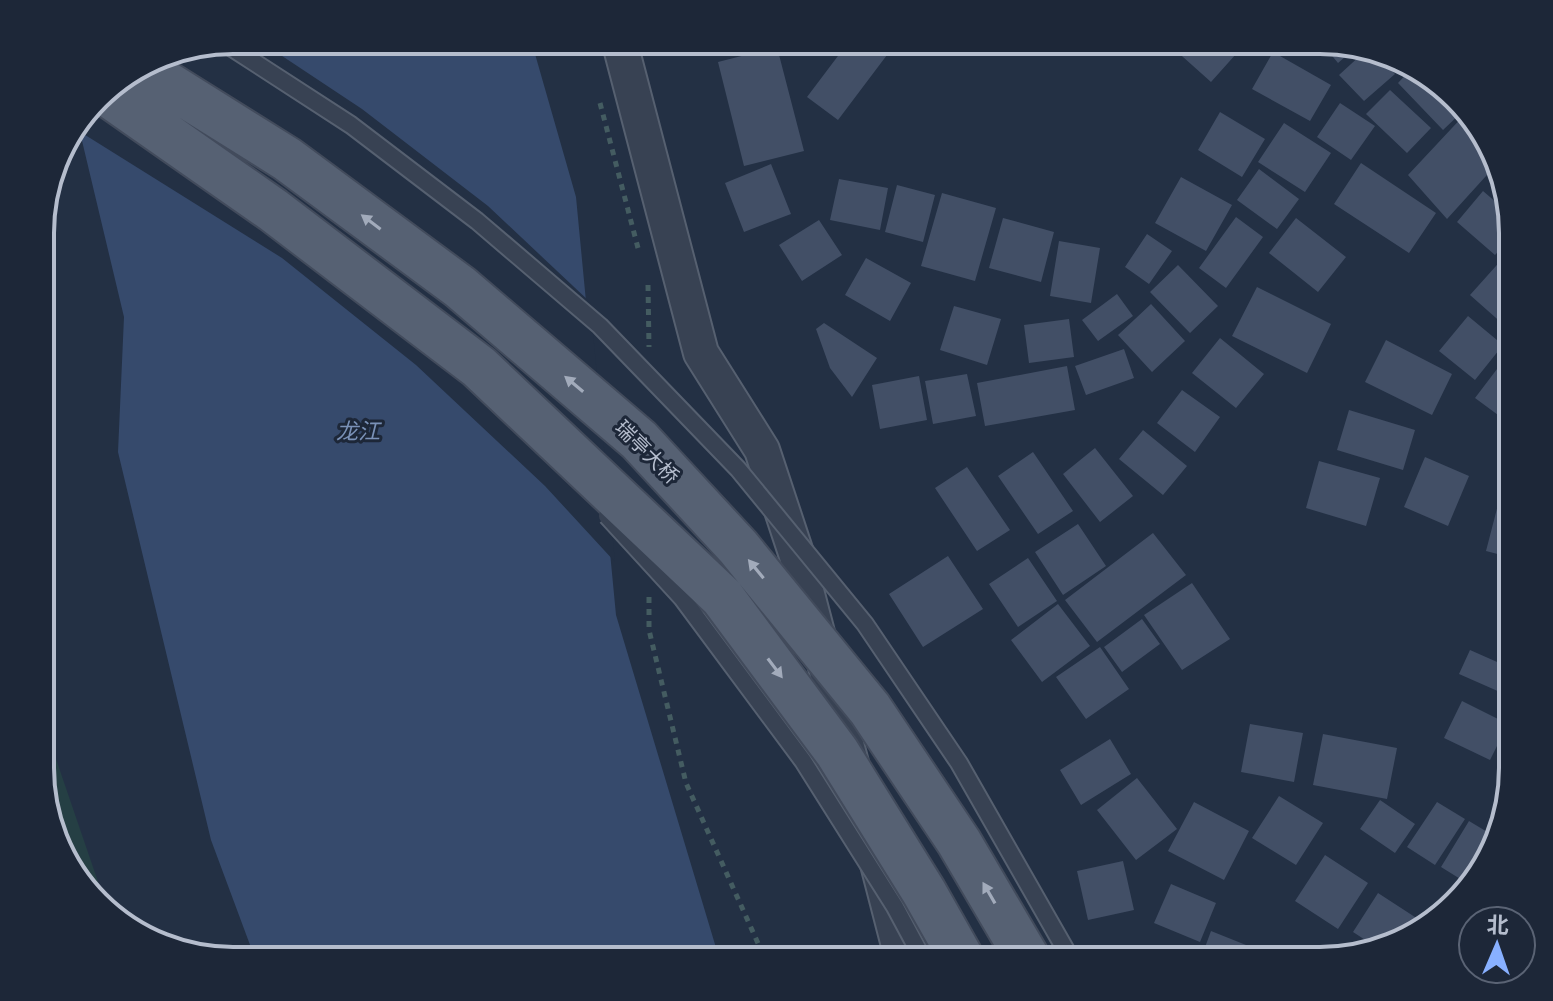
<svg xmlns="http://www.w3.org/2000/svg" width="1553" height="1001" font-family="'Titillium Web','Noto Sans SC',sans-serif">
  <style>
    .green { fill: #253f44 }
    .water { fill: #364a6c }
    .pier { fill: #233044 }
    .building { fill: #424f66 }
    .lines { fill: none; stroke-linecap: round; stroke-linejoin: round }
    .street-casing { stroke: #566070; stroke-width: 38 }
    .path { stroke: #445c61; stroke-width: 5; stroke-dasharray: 6 6; stroke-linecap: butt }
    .street { stroke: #384253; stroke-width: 34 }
    .lane-bridge-casing { stroke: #566070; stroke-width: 20; stroke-linecap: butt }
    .primary-bridge-casing { stroke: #424b5c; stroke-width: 48; stroke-linecap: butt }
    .lane-bridge { stroke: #384253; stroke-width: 16 }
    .primary-bridge { stroke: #566173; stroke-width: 44 }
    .oneway { fill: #a2abbb }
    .labels { text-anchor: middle; stroke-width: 6; stroke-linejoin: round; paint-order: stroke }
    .street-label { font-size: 20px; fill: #b5bdcd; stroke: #1d2738 }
    .water-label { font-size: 22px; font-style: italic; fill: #7a91b7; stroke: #1d2738 }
    .rim { fill: none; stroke: #b5bdcd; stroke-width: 4 }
  </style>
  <rect width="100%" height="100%" fill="#233044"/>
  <path class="green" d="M 42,718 L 107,908 L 66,865 L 42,793 Z"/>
  <path class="water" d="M 233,40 L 531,40 L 576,197 L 616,615 L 720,961 L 256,961 L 211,840 L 118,452 L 124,317 L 78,124 Z"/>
  <path class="pier" d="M 233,40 L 258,40 L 362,109 L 488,206 L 590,302 L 615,562 L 545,486 L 416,365 L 282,258 L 74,128 L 105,88 L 159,54 Z"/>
  <path class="building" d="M 778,40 L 809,40 L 801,54 Z
    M 850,40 L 875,40 L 890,51 L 838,120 L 807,97 Z
    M 1164,40 L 1241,40 L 1245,44 L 1211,82 Z
    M 1319,40 L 1321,40 L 1353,50 L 1338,63 Z
    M 777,47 L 804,151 L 744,166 L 718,62 Z
    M 1273,52 L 1331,85 L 1310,121 L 1252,89 Z
    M 1363,53 L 1381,58 L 1395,74 L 1364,101 L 1339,75 Z
    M 1412,68 L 1428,73 L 1463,111 L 1443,130 L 1398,83 Z
    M 1390,90 L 1431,128 L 1407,153 L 1366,114 Z
    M 1340,103 L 1375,126 L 1351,160 L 1317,137 Z
    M 1220,112 L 1265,139 L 1242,177 L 1198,150 Z
    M 1466,113 L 1487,137 L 1496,165 L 1447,219 L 1408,175 Z
    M 1284,123 L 1331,153 L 1305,192 L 1258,162 Z
    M 1361,163 L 1436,213 L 1409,253 L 1334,204 Z
    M 771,164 L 791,214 L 744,232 L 725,183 Z
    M 1259,169 L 1299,199 L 1277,229 L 1237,200 Z
    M 1181,177 L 1232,205 L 1206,251 L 1155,223 Z
    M 839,179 L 888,188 L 880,230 L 830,220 Z
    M 897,185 L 935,195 L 923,242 L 885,232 Z
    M 1483,191 L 1511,215 L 1513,220 L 1513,235 L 1495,255 L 1457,222 Z
    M 942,193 L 996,208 L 975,281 L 921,266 Z
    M 1236,217 L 1263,237 L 1226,288 L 1199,268 Z
    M 1003,218 L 1054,232 L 1041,282 L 989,268 Z
    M 1296,218 L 1346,257 L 1318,292 L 1269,253 Z
    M 819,220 L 842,255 L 802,281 L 779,245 Z
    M 1147,234 L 1172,251 L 1149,284 L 1125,267 Z
    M 1059,241 L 1100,248 L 1091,303 L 1050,296 Z
    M 1513,247 L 1513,333 L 1470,295 Z
    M 866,258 L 911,283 L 890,321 L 845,295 Z
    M 1178,265 L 1218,306 L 1190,333 L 1150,292 Z
    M 1257,287 L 1331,324 L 1307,373 L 1232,336 Z
    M 1117,294 L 1133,316 L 1098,341 L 1082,320 Z
    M 1151,304 L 1185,341 L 1152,372 L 1118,335 Z
    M 954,306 L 1001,319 L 987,365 L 940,350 Z
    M 1468,316 L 1503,345 L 1475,380 L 1439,351 Z
    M 1069,319 L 1074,357 L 1029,363 L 1024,325 Z
    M 824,323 L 877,358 L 852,397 L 830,368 L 816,329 Z
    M 1220,338 L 1264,374 L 1236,408 L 1192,373 Z
    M 1386,340 L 1452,374 L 1432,415 L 1365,382 Z
    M 1513,348 L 1513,426 L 1475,398 Z
    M 1124,349 L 1134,378 L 1086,395 L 1075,366 Z
    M 1067,366 L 1075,410 L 985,426 L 977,383 Z
    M 967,374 L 976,416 L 933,424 L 925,381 Z
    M 919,376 L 927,420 L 880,429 L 872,385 Z
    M 1182,390 L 1220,417 L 1195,452 L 1157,423 Z
    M 1349,410 L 1415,430 L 1403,470 L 1337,450 Z
    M 1143,430 L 1187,466 L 1163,495 L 1119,459 Z
    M 1095,448 L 1133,496 L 1100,522 L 1063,474 Z
    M 1033,452 L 1073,511 L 1038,534 L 998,476 Z
    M 1425,457 L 1469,476 L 1448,526 L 1404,507 Z
    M 1319,461 L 1380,478 L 1366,526 L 1306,508 Z
    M 967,467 L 1010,530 L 977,551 L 935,488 Z
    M 1500,497 L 1513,500 L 1513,558 L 1486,551 Z
    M 1078,524 L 1106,566 L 1063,595 L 1035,552 Z
    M 1153,533 L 1186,575 L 1097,642 L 1065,600 Z
    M 948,556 L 983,609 L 923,647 L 889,594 Z
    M 1028,558 L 1057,601 L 1018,627 L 989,584 Z
    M 1192,583 L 1230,639 L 1182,670 L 1144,615 Z
    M 1058,604 L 1090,646 L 1042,682 L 1011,640 Z
    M 1142,619 L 1160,644 L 1122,672 L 1104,647 Z
    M 1100,647 L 1129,689 L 1086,719 L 1056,677 Z
    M 1470,650 L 1513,669 L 1513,687 L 1509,696 L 1459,674 Z
    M 1462,701 L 1508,724 L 1490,760 L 1444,738 Z
    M 1250,724 L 1303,733 L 1294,782 L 1241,772 Z
    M 1323,734 L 1397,748 L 1387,799 L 1313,785 Z
    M 1110,739 L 1131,774 L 1081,805 L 1060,770 Z
    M 1137,778 L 1177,829 L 1136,860 L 1097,810 Z
    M 1279,796 L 1323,823 L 1296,865 L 1252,838 Z
    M 1380,800 L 1415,824 L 1395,853 L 1360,829 Z
    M 1194,802 L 1249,831 L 1224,880 L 1168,851 Z
    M 1437,802 L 1465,819 L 1435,865 L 1407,847 Z
    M 1469,821 L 1494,836 L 1486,858 L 1470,885 L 1441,867 Z
    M 1325,855 L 1368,883 L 1338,929 L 1295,901 Z
    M 1123,861 L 1134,910 L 1088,920 L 1077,871 Z
    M 1171,884 L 1216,903 L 1200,942 L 1154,923 Z
    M 1378,893 L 1418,919 L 1404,939 L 1376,947 L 1353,932 Z
    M 1211,931 L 1266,953 L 1263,961 L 1200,961 Z"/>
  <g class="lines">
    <g class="street-casing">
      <path id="street" d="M 619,40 L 701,353 L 762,450 L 797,556 L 851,763
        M 864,810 L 903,961"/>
    </g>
    <path class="path" d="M 600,103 L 638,248
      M 648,285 L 649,347
      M 649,597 L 649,630 L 686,783 L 766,961"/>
    <use href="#street" class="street"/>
    <g class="lane-bridge-casing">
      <path id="lane-bridge" d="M 223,42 L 351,125 L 477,221 L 600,326 L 738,469 L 865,624 L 959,763 L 1072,961
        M 607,516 L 682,598 L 803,761 L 895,907 L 924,961"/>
    </g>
    <g class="primary-bridge-casing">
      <path id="primary-bridge" d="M 140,67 L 287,159 L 460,287 L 639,440 L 738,547 L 870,709 L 959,842 L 1029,961
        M 103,91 L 273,210 L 479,367 L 722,597 L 837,752 L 924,892 L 963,961"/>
    </g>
    <use href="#lane-bridge" class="lane-bridge"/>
    <use href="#primary-bridge" class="primary-bridge"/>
  </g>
  <defs><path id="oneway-solid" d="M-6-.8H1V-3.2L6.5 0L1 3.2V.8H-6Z" transform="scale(2)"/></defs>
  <g class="oneway">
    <use href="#oneway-solid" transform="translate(371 222) rotate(-143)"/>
    <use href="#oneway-solid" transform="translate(574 384) rotate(-140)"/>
    <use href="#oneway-solid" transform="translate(756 569) rotate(-129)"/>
    <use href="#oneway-solid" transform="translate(775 668) rotate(53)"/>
    <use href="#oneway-solid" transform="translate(989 893) rotate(-120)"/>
  </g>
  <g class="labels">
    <g class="street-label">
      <text transform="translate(647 452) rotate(45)" y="7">瑞亭大桥</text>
    </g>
    <g class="water-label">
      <text x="358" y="439">龙江</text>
    </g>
  </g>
  <path d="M0 0H1553V1001H0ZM233 54H1320A179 179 0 0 1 1499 233V768A179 179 0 0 1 1320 947H233A179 179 0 0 1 54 768V233A179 179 0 0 1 233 54Z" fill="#1d2738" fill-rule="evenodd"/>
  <path class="rim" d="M233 54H1320A179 179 0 0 1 1499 233V768A179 179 0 0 1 1320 947H233A179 179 0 0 1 54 768V233A179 179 0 0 1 233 54Z"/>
  <g transform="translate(1497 945) rotate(2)"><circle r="38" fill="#1d2738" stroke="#5a6374" stroke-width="2"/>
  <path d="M0-6L14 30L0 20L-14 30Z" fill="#88b0ff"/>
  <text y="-12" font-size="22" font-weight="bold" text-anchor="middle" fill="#b5bdcd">北</text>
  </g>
</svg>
